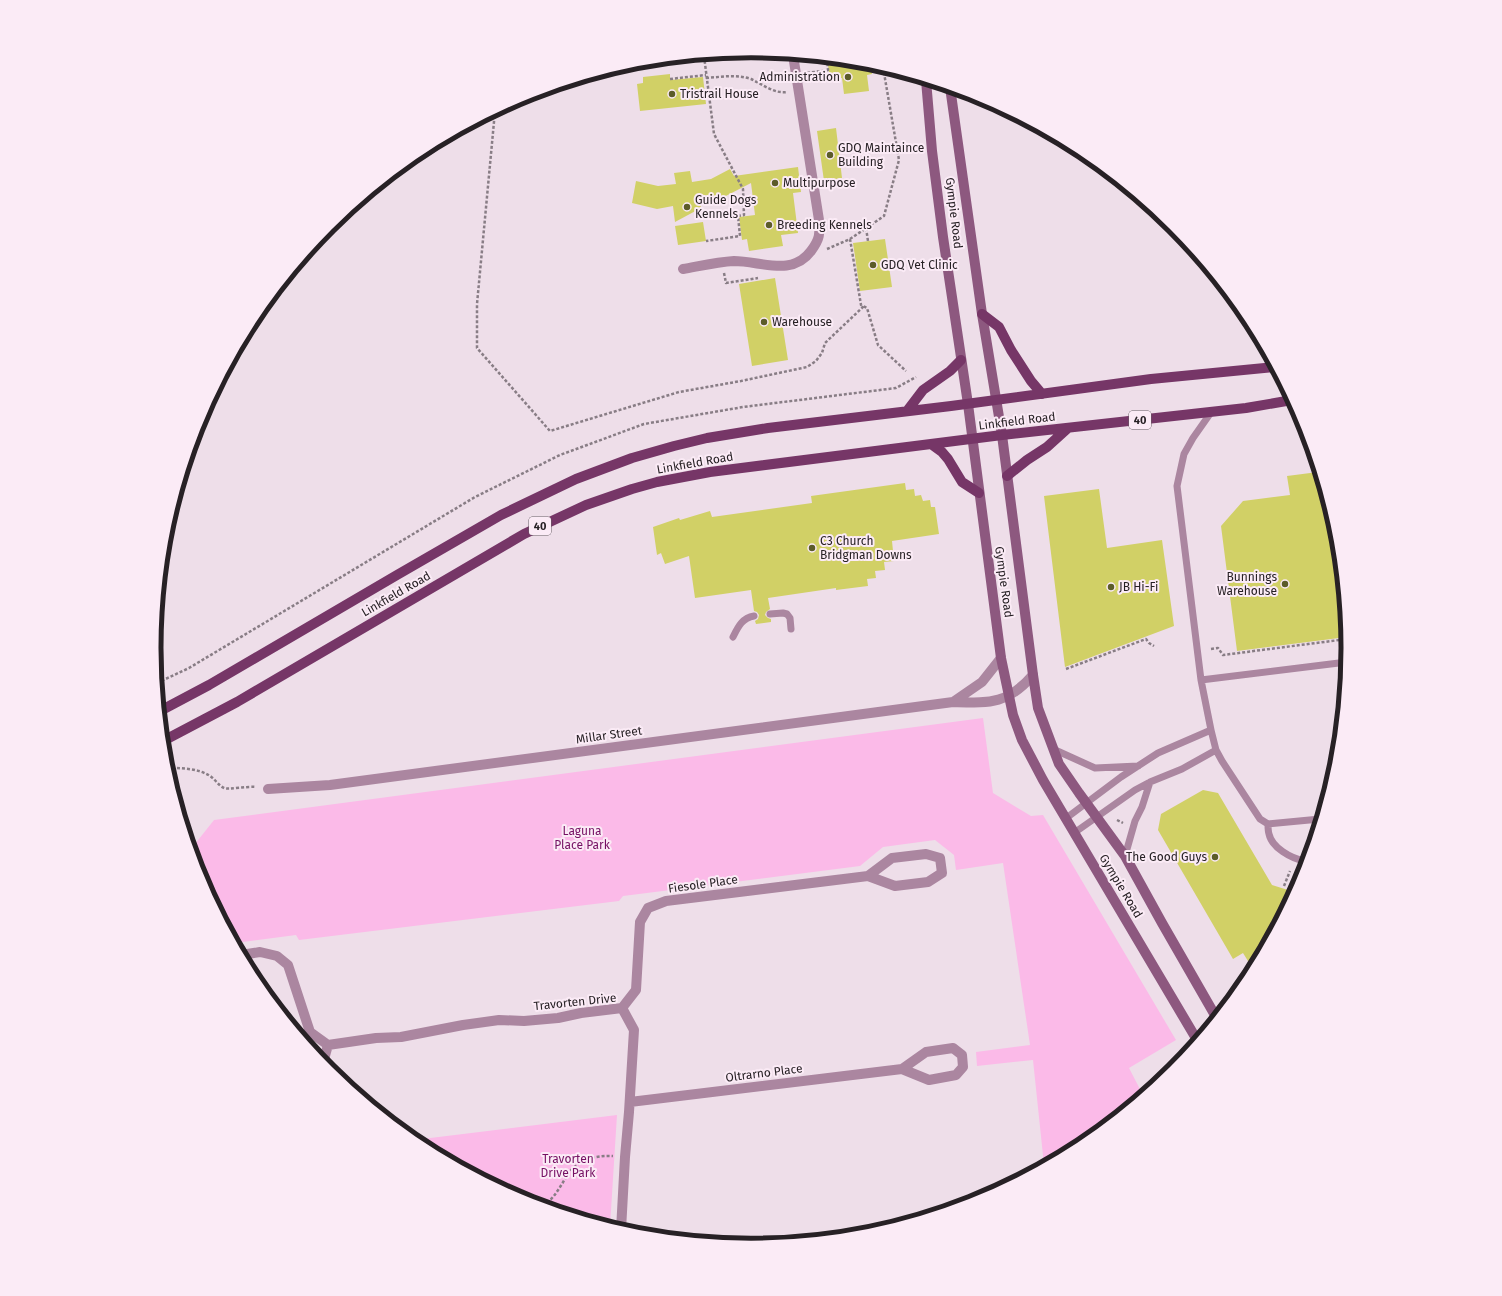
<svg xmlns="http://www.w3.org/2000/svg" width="1502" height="1296" font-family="'Fira Sans',sans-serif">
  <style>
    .green { fill: #fbbae8 }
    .building { fill: #d1d066 }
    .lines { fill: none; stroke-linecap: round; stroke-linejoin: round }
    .path { stroke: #887d85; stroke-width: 2.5; stroke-dasharray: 3 2; stroke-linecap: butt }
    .service { stroke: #ab86a0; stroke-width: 7 }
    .minor { stroke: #ab86a0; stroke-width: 10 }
    .secondary { stroke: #8d587f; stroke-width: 10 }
    .primary { stroke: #763667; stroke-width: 10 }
    .poi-dot { fill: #5c5c29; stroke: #fbebf6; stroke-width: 1.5 }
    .labels { text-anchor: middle; stroke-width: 4; stroke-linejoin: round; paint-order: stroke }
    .shield { fill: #fbebf6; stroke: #675e64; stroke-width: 1 }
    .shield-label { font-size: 11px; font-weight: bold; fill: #272125 }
    .poi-label { font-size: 12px; fill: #272125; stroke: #fbebf6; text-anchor: start }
    .street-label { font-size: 12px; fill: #272125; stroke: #fbebf6 }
    .park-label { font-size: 12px; fill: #751063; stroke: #fbebf6 }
    .rim { fill: none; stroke: #272125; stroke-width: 5 }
  </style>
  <rect width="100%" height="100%" fill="#eedee9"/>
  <path class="green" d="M 983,718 L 993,793 L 1031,816 L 1043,815 L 1176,1040 L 1129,1068 L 1143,1095 L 1082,1145 L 1044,1165 L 1033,1060 L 977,1066 L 976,1052 L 1030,1045 L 1003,863 L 956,870 L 954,855 L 935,840 L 883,847 L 860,866 L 623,896 L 619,901 L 299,940 L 296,935 L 235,943 L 199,876 L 191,849 L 214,820 Z
    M 617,1115 L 610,1226 L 522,1199 L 419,1144 L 414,1140 Z"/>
  <path class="building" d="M 827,58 L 870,63 L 872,74 L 867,75 L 869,91 L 844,94 L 842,78 L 830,80 Z
    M 670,74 L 670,80 L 703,77 L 706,104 L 640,111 L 637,84 L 643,83 L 643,77 Z
    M 836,128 L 842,178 L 824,181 L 817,131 Z
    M 798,167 L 801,192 L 793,193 L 798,233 L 781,235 L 783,246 L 749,251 L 747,239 L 742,240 L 739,217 L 755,215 L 751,183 L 718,200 L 700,203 L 701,208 L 675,222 L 673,206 L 657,209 L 632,203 L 636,181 L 658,186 L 676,184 L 674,173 L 690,171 L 692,182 L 711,179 L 730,169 L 734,176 Z
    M 703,222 L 706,241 L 678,245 L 675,226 Z
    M 885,239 L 892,287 L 860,291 L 853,243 Z
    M 775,278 L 788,360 L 752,366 L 739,284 Z
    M 1318,472 L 1337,532 L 1347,637 L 1237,651 L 1221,526 L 1243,501 L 1290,495 L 1287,476 Z
    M 905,483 L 906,490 L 914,489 L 915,496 L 921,495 L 923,501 L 930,500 L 931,507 L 935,507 L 939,534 L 892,541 L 894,561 L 884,562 L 885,570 L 875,571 L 876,578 L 867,579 L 868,586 L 836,590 L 836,588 L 768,598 L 770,609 L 766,612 L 765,615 L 768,618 L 771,619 L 771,622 L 756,624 L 755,621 L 758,619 L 759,615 L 757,612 L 754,611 L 751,590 L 695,598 L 689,556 L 665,564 L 661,553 L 657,555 L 653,527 L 679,518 L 680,520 L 710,511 L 712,517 L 812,503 L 811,496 Z
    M 1099,489 L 1107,548 L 1162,540 L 1174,626 L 1065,667 L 1044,496 Z
    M 1203,790 L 1218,793 L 1272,885 L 1288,890 L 1292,896 L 1253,969 L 1243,953 L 1233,959 L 1158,830 L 1161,814 Z"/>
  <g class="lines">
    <path class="path" d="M 764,52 L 781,56
      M 704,56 L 714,134 L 743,189 L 744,215 L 738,216 L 740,236 L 706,241
      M 807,73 L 828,70 L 827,58
      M 706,78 C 721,77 736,74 751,79 C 762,84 774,94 787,92
      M 670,79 L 706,75
      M 495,111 L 477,304 L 477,348 L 550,431 L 679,392 L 741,381 L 807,367 L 816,361 L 822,353 L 825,343 L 864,306
      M 866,228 L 868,241
      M 850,239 L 884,216 L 899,160 L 883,67
      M 827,249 L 850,239 L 861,305 L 867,308 L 878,345 L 906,371
      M 724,273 L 726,283 L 758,278
      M 1211,649 L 1218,648 L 1223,655 L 1347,639
      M 1066,669 L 1146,639 L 1149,643 L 1154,646
      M 157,683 L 189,668 L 475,497 L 560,455 L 644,424 L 743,407 L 896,388 L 916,377
      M 167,768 C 180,768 198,768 210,776 C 215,779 219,786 224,788 C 228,790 247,786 256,787
      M 1117,820 L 1123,823
      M 1284,886 L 1290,871
      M 543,1206 C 555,1198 561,1185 568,1174 C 578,1160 596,1155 613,1156"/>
    <path class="service" d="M 1212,411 L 1193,438 L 1184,454 L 1177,486 L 1201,680 L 1211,730 L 1216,750 L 1222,761 L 1260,819 L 1268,824 C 1268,827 1268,831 1269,834 C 1272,848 1291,858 1304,861 L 1306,864
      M 770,614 L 783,613 L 787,614 L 790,618 L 791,629
      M 733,637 C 738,627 742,618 754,616
      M 1201,680 L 1347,662
      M 1053,749 L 1095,768 L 1138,766
      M 1065,819 L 1121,777 L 1158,753 L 1211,730
      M 1268,824 L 1320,819
      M 1074,833 L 1135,790 L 1150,782 L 1182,769 L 1216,750
      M 1125,856 L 1135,821 L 1142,807 L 1150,782"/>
    <path class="minor" d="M 683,269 C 700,266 717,262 734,261 C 761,261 792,277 811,251 C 820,239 820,234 819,220 L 793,55
      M 953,702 L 982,682 L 1001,658
      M 268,789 L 330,785 L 953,702 C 989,703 1007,705 1033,675
      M 241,955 L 260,952 L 277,956 L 288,965 L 310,1032 L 328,1045
      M 622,1008 L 636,990 L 640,922 L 648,908 L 666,901 L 868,876 L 895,886 L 928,882 L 942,873 L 940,858 L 926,854 L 892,858 L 868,876
      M 323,1063 L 328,1045 L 376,1038 L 401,1037 L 463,1025 L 499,1020 L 524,1021 L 558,1018 L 581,1013 L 622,1008 L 634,1030 L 629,1112 L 625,1157 L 621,1230
      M 630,1102 L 902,1069 L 929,1080 L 956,1075 L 963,1067 L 962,1055 L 953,1048 L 926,1052 L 902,1069"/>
    <path class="secondary" d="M 926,80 L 932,151 L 943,237 L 968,404 L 1001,658 L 1013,715 L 1022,740 L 1043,780 L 1197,1040
      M 950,87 L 982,314 L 1002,435 L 1033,675 L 1038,708 L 1059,764 L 1079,793 L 1125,856 L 1162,923 L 1216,1017"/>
    <path class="primary" d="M 982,314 L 999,327 L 1011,350 L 1031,381 L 1042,394
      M 907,411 L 923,390 L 950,371 L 961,360
      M 931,444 L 942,452 L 948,459 L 962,482 L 979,493
      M 1007,476 L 1027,460 L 1047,447 L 1068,428
      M 160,711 L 209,685 L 397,575 L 501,515 L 576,479 L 632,458 L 674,446 L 707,438 L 768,428 L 951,406 L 1151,379 L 1275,367
      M 163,741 L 237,702 L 524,534 L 586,505 L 632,489 L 657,482 L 710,472 L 1002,435 L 1246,408 L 1292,400"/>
  </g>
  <g class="poi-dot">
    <circle cx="848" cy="77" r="4"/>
    <circle cx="672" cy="94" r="4"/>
    <circle cx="830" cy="155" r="4"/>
    <circle cx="775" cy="183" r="4"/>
    <circle cx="687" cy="207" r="4"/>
    <circle cx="769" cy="225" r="4"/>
    <circle cx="873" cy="265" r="4"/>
    <circle cx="764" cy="322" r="4"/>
    <circle cx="812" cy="548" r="4"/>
    <circle cx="1285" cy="584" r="4"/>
    <circle cx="1111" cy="587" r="4"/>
    <circle cx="1215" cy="857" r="4"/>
  </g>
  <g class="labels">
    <g class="shield">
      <rect x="1129" y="411" width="22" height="18" rx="3"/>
      <rect x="529" y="517" width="22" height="18" rx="3"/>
    </g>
    <g class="shield-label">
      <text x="1140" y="424">40</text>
      <text x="540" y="530">40</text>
    </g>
    <g class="poi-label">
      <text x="840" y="81" text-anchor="end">Administration</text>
      <text x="680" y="98">Tristrail House</text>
      <text x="838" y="152">GDQ Maintaince<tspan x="838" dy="14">Building</tspan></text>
      <text x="783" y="187">Multipurpose</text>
      <text x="695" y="204">Guide Dogs<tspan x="695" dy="14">Kennels</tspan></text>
      <text x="777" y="229">Breeding Kennels</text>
      <text x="881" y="269">GDQ Vet Clinic</text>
      <text x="772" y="326">Warehouse</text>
      <text x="820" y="545">C3 Church<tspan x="820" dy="14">Bridgman Downs</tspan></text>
      <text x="1277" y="581" text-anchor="end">Bunnings<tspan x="1277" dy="14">Warehouse</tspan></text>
      <text x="1119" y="591">JB Hi-Fi</text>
      <text x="1207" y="861" text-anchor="end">The Good Guys</text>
    </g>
    <g class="street-label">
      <text transform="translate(954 213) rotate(83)" y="4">Gympie Road</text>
      <text transform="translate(1017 421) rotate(-7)" y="4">Linkfield Road</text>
      <text transform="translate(695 463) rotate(-10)" y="4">Linkfield Road</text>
      <text transform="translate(1004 582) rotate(82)" y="4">Gympie Road</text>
      <text transform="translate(396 594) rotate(-30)" y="4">Linkfield Road</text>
      <text transform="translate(609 735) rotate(-8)" y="4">Millar Street</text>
      <text transform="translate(703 884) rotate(-8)" y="4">Fiesole Place</text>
      <text transform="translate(1121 886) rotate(59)" y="4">Gympie Road</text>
      <text transform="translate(575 1002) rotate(-6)" y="4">Travorten Drive</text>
      <text transform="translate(764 1073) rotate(-7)" y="4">Oltrarno Place</text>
    </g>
    <g class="park-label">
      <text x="582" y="835">Laguna<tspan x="582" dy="14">Place Park</tspan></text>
      <text x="568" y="1163">Travorten<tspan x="568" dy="14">Drive Park</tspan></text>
    </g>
  </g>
  <path d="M0 0H1502V1296H0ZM161 648a590 590 0 1 1 1180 0a590 590 0 1 1-1180 0Z" fill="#fbebf6" fill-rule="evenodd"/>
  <path class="rim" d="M161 648a590 590 0 1 1 1180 0a590 590 0 1 1-1180 0Z"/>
</svg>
